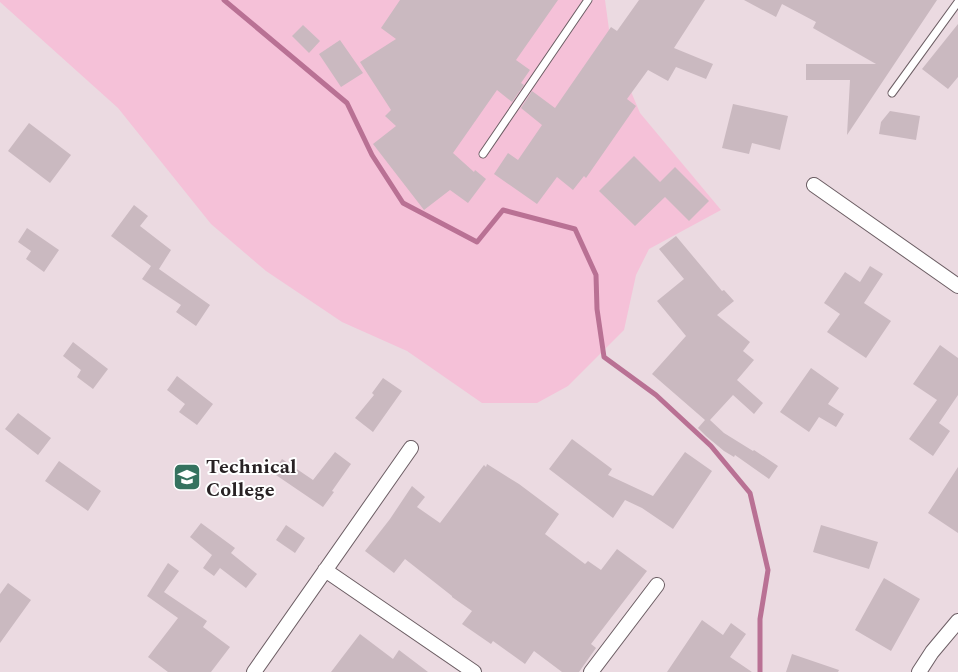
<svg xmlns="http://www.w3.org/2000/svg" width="958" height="672" font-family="Spectral,serif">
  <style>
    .green { fill: #f5c1d8 }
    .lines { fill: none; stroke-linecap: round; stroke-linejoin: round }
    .stream { stroke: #b97194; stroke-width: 5 }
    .building { fill: #cab9c0 }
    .service-casing { stroke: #6c5e64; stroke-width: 9 }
    .minor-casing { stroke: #6c5e64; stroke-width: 16 }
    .service { stroke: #fff; stroke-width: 7 }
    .minor { stroke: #fff; stroke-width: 14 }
    .labels { text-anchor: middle; stroke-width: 4; stroke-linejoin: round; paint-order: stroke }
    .poi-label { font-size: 20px; font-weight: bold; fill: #282224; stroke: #fff; text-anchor: start }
  </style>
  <rect width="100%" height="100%" fill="#ebdae1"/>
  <path class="green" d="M 0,0 L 605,0 L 611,44 L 640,113 L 721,210 L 649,249 L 636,275 L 624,330 L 568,386 L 537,403 L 482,403 L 407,351 L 342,322 L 266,271 L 211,224 L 118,108 L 0,2 Z"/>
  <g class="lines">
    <path class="stream" d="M 224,0 L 347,103 L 372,155 L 403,203 L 477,242 L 503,210 L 575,229 L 596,275 L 597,309 L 604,357 L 656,395 L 711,446 L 750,493 L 768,570 L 760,619 L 760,672"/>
  </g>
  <path class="building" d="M 400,0 L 558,0 L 516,60 L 530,70 L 521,83 L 524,85 L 512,102 L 497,90 L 453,153 L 474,172 L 475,170 L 486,179 L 468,203 L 450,190 L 424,210 L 373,144 L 396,126 L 385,116 L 391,110 L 360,62 L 396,39 L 381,28 Z
    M 639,0 L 705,0 L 674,48 L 713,64 L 706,79 L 676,67 L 668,81 L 648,70 L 627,99 L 636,106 L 586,178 L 584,176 L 573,190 L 557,177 L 537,204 L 494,174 L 508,153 L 518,160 L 542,125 L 521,108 L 532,91 L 555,108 L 611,27 L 617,31 Z
    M 744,0 L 937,0 L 847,135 L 850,80 L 806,80 L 806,64 L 876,64 L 813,28 L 816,22 L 782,4 L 776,17 Z
    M 958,24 L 958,77 L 948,89 L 922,69 Z
    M 303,25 L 320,41 L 309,53 L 292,36 Z
    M 340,40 L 363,73 L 341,87 L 319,54 Z
    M 733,104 L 788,116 L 780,150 L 752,143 L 749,154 L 722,148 Z
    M 890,111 L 920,116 L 916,140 L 879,134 L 881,122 Z
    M 29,123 L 71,155 L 50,183 L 8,151 Z
    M 634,156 L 660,182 L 675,167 L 709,201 L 689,221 L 665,197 L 635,226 L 599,191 Z
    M 134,205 L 148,216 L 140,226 L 171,250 L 159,269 L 210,305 L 196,326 L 176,312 L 181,305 L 142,279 L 151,266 L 111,236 Z
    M 27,228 L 59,250 L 44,272 L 26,259 L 31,251 L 18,242 Z
    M 676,236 L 722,291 L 724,290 L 734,301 L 717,315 L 750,342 L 743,351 L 754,360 L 737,380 L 763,403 L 754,414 L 733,395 L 710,420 L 724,433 L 753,451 L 754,450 L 778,466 L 769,479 L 735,455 L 734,457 L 724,451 L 706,436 L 698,428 L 705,420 L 652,374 L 686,336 L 657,301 L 684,279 L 659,249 Z
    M 870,266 L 883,274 L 864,303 L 891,321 L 866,358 L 827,332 L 840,314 L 824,303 L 845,272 L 860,282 Z
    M 73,342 L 108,369 L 93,389 L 77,377 L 81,370 L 63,356 Z
    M 940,345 L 958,358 L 958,395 L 939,423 L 950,431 L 933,456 L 909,439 L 937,400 L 913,384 Z
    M 811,368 L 839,388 L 828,404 L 844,414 L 836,427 L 819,417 L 809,432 L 780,412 Z
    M 177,376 L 213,404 L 197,425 L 179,412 L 185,404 L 167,390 Z
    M 383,378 L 402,391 L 373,432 L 355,418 L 374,395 L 372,393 Z
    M 18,413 L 51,438 L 38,455 L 5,429 Z
    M 572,439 L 612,469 L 608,475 L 653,496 L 685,452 L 712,471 L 673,529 L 642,508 L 625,500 L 613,518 L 549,469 Z
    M 335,452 L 351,464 L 332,491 L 334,492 L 323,507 L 273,473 L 282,459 L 313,480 Z
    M 59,461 L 101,491 L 88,511 L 45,481 Z
    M 487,464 L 519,484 L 559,514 L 545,534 L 585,564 L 588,561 L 601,570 L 617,549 L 647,571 L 591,644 L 596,648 L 579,672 L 562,672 L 534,651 L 525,664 L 493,641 L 491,644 L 462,624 L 472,611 L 452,597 L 452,596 L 405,559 L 394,573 L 365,551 L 390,519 L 412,486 L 425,497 L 417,507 L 440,523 L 484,465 L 486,467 Z
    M 958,467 L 958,533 L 928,513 Z
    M 201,523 L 235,548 L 231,553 L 257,574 L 246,588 L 220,568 L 214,576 L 203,568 L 212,555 L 190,537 Z
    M 286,525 L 305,538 L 295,553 L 276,540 Z
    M 821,525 L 878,542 L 869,569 L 813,552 Z
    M 168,563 L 179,571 L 164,592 L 207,621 L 203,627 L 230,647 L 211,672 L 168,672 L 148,657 L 178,618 L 147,596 Z
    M 884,578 L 920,599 L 891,651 L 855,630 Z
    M 8,583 L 31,600 L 0,643 L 0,594 Z
    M 702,620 L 723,635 L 731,623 L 746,634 L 730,657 L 752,672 L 667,672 Z
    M 360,634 L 393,659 L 399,650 L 428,672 L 331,672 Z
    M 792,654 L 839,670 L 838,672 L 786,672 Z"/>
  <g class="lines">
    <g class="service-casing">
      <path id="service" d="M 892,93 L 958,2
        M 483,154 L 588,0"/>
    </g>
    <g class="minor-casing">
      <path id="minor" d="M 814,185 L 958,286
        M 325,570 L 474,672
        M 254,672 L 411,448
        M 591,672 L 657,585
        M 919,672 L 932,652 L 958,621"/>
    </g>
    <use href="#service" class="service"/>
    <use href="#minor" class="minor"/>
  </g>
  <defs>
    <g id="university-square" transform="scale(1.4375)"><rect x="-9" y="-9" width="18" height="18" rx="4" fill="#35725f" stroke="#fff"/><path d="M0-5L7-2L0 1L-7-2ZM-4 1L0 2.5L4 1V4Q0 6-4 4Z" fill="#fff"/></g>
  </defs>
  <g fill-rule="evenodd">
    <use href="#university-square" x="187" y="477"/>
  </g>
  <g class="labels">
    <g class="poi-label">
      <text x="206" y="473">Technical<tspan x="206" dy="23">College</tspan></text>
    </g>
  </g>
</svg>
